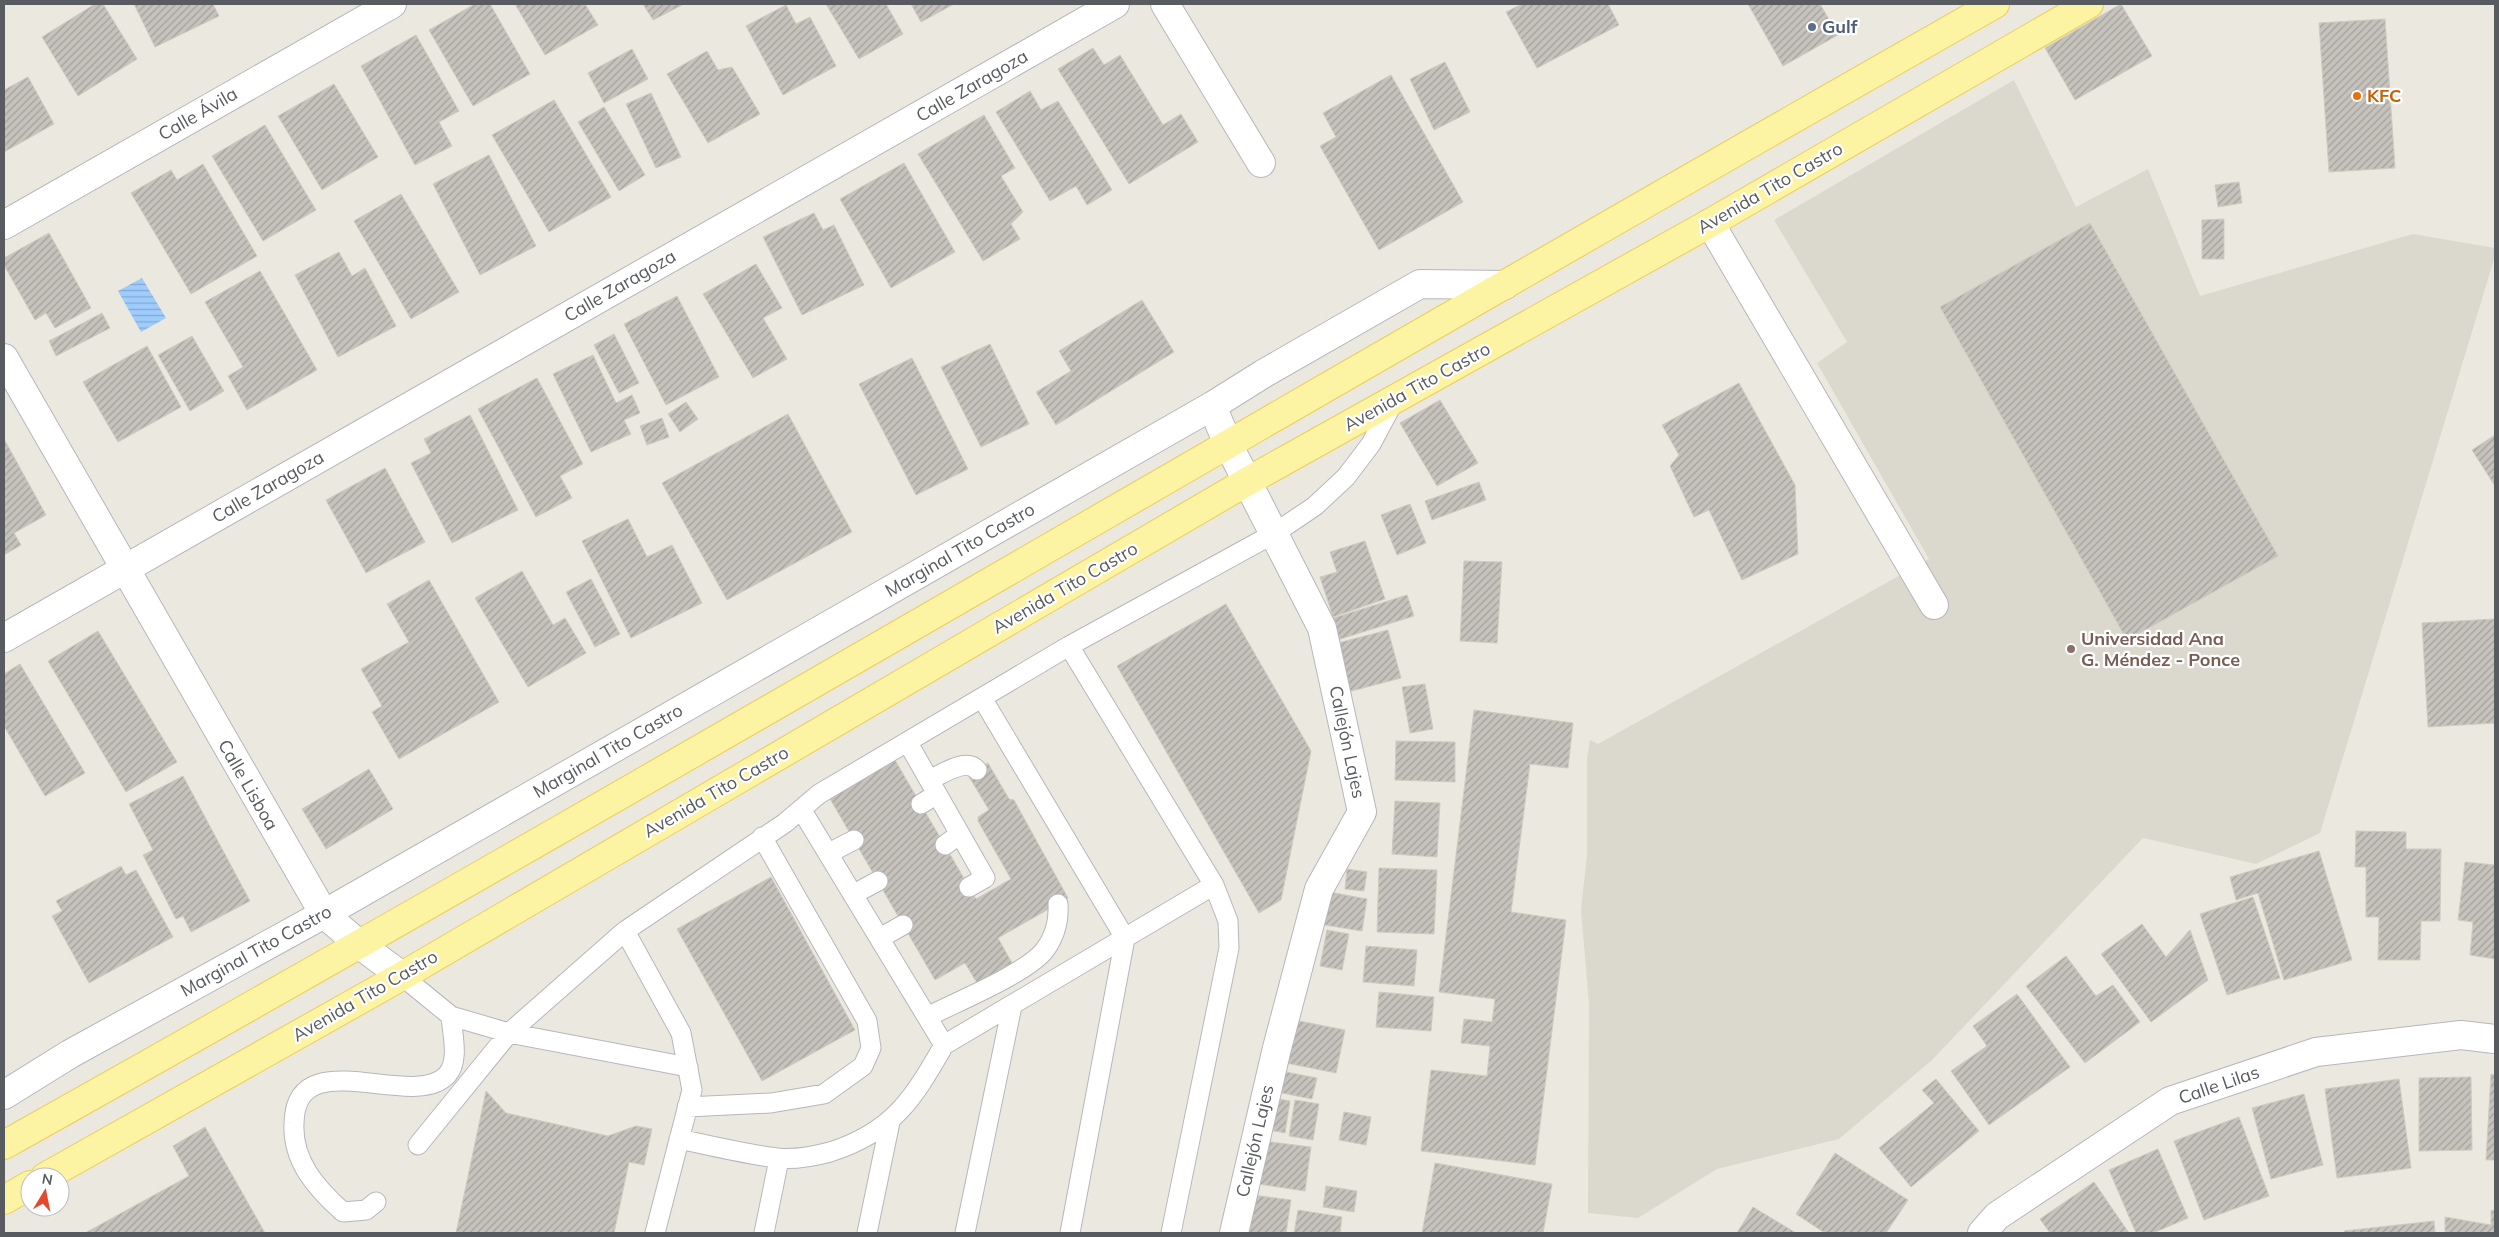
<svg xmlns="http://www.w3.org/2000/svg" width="2499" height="1237" font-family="Mulish,sans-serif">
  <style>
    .education { fill: #dbd8cd }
    .water { fill: url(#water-rules) }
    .building { fill: url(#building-hatch); stroke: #cfcbbe }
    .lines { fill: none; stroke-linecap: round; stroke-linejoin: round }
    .lane-casing { stroke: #b5b7bc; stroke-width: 21 }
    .street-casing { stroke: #b5b7bc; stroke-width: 30 }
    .primary-casing { stroke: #edcd57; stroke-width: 30 }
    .lane { stroke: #fff; stroke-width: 19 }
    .street { stroke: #fff; stroke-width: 28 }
    .primary { stroke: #fdf4a3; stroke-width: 28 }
    .service-dot { fill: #5c6f8a; stroke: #fff; stroke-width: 2 }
    .food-dot { fill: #e8710a; stroke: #fff; stroke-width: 2 }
    .education-dot { fill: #8d6e63; stroke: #fff; stroke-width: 2 }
    .labels { text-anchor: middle; stroke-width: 4.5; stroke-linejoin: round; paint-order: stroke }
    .service-label { font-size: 18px; font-weight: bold; fill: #4e5e75; stroke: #fff; text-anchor: start }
    .street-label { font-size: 18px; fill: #585b60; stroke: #fff }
    .food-label { font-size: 18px; font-weight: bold; fill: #c56008; stroke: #fff; text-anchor: start }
    .education-label { font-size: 18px; font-weight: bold; fill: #785e54; stroke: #fff; text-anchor: start }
  </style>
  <defs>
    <pattern id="water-rules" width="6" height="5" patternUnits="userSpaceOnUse" patternTransform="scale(1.25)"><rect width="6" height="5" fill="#9eccfc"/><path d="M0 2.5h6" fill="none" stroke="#84a9cf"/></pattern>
    <pattern id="building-hatch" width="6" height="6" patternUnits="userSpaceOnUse" patternTransform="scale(1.25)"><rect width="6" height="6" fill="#c6c3bd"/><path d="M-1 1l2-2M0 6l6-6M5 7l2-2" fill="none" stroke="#a4a19d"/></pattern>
  </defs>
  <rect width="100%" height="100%" fill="#ebe9df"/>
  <path class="education" d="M 2014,80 L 2076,207 L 2148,169 L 2200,296 L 2413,234 L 2495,248 L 2495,256 L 2320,833 L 2256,864 L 2143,838 L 1932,1060 L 1839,1139 L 1717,1169 L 1638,1218 L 1588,1213 L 1589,1004 L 1581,910 L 1587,855 L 1587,758 L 1590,740 L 1598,744 L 1929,559 L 1817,363 L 1847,342 L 1774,220 Z"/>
  <path class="water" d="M 142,278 L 166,318 L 141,332 L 118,291 Z"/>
  <path class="building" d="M 95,4 L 103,4 L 137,59 L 78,96 L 42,37 Z
    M 134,4 L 213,4 L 219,16 L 155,47 Z
    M 475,4 L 490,4 L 530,74 L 473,106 L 429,30 Z
    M 515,4 L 585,4 L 598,25 L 545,55 Z
    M 643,4 L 684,4 L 653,20 Z
    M 826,4 L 886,4 L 903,34 L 859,59 Z
    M 911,4 L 954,4 L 921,22 Z
    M 1522,4 L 1608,4 L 1619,25 L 1537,68 L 1506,12 Z
    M 1748,4 L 1820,4 L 1838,35 L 1783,66 Z
    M 2121,4 L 2152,56 L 2075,100 L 2045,48 Z
    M 786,5 L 796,24 L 810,17 L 836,66 L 783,95 L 746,26 Z
    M 2385,19 L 2395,168 L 2329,172 L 2319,23 Z
    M 416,35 L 459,111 L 439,122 L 452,146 L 415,165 L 361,66 Z
    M 1093,48 L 1104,65 L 1120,55 L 1163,125 L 1181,114 L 1198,142 L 1129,184 L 1058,69 Z
    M 632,49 L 648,79 L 604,103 L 588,73 Z
    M 707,51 L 718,70 L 732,67 L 760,114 L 708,143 L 667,74 Z
    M 1445,62 L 1470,112 L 1434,130 L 1410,79 Z
    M 1391,75 L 1463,202 L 1379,250 L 1320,146 L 1336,137 L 1323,113 Z
    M 28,77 L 54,124 L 4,152 L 4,90 Z
    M 334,84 L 378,157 L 322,190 L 278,116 Z
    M 1030,91 L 1041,110 L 1058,101 L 1112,190 L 1087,205 L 1076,186 L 1050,201 L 996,112 Z
    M 651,93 L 681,157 L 656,168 L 626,104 Z
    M 554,100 L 611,197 L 549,232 L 492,135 Z
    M 604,107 L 645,175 L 619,191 L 578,122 Z
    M 984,115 L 1015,168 L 1001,176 L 1023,212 L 1011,224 L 1020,239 L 983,261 L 918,154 Z
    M 265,125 L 316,210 L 263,241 L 212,156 Z
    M 489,155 L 536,246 L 480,275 L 433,184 Z
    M 904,163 L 955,252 L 891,288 L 840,199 Z
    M 203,164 L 257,256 L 191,294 L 131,193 L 171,170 L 177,180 Z
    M 2239,182 L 2242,203 L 2218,207 L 2215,185 Z
    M 401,194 L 459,292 L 411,319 L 354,221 Z
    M 814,213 L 823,230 L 834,225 L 864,285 L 802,315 L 763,237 Z
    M 2224,219 L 2224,259 L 2202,259 L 2202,220 Z
    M 2090,223 L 2278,556 L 2127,640 L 1940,307 Z
    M 49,233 L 91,308 L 55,328 L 46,313 L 35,320 L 4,265 L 4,258 Z
    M 339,252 L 352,276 L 365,268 L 396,326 L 338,357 L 295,275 Z
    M 756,264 L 782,308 L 763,318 L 787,359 L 753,378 L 703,294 Z
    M 260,271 L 317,370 L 247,410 L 228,376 L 243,367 L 205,302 Z
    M 677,296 L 719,377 L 666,405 L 624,324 Z
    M 1142,300 L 1174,352 L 1056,425 L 1036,392 L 1071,371 L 1059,351 Z
    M 102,313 L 110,328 L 56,356 L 49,341 Z
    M 614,334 L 639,383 L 619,393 L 594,345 Z
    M 192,336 L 224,391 L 190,411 L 158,355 Z
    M 990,344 L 1029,424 L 981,447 L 941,367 Z
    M 147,346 L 181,407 L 118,442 L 83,382 Z
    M 593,355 L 616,403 L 632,395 L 640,413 L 624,420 L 631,434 L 591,452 L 553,374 Z
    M 912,358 L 968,469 L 916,495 L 859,384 Z
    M 537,378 L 583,464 L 560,476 L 572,498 L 536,517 L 478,409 Z
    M 1739,383 L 1795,485 L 1798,554 L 1742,580 L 1709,510 L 1694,517 L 1670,466 L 1679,455 L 1662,425 Z
    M 1440,400 L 1478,463 L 1437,486 L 1400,423 Z
    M 686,402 L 698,419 L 680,432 L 668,414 Z
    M 788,414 L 852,532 L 727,600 L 662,483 Z
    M 470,415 L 518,510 L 452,543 L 411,463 L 431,453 L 424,439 Z
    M 662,418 L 669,437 L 647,445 L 640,426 Z
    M 2495,435 L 2495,486 L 2472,450 Z
    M 4,439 L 46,515 L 14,533 L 21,545 L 4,555 Z
    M 385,468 L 425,542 L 366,573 L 326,500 Z
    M 1479,482 L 1486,500 L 1432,520 L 1425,501 Z
    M 1410,504 L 1426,543 L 1397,555 L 1381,515 Z
    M 628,519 L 647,557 L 672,545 L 702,603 L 631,638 L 582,541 Z
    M 1365,541 L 1385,599 L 1333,617 L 1320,577 L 1337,572 L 1330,552 Z
    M 1464,561 L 1502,562 L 1497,643 L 1460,641 Z
    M 522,571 L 553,625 L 565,618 L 586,653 L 528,687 L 475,598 Z
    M 591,579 L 620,634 L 595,647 L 566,592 Z
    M 429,580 L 499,702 L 399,759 L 372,712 L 382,706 L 361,669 L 409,642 L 387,604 Z
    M 1407,595 L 1414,616 L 1334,641 L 1327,620 Z
    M 1226,604 L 1311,751 L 1281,900 L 1259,913 L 1117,666 Z
    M 2495,619 L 2495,723 L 2428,727 L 2422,623 Z
    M 1388,630 L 1401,678 L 1348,692 L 1334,644 Z
    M 98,631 L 177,762 L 126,792 L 48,661 Z
    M 20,664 L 85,773 L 45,796 L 4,726 L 4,674 Z
    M 1425,684 L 1433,729 L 1410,733 L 1402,687 Z
    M 1474,710 L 1573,723 L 1568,768 L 1530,764 L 1511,912 L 1566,920 L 1535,1165 L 1421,1151 L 1431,1070 L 1487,1076 L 1490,1046 L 1461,1043 L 1464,1019 L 1492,1022 L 1495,999 L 1439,992 Z
    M 1396,741 L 1455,742 L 1455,782 L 1395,780 Z
    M 895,760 L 976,899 L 1011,879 L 978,821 L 978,817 L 989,810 L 968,775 L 988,763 L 1009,799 L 1014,800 L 1068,898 L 998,938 L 1012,963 L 977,983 L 965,963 L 935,980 L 829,797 Z
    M 369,769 L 393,809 L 326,849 L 302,809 Z
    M 183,776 L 250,901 L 191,932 L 183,916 L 176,919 L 143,855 L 153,850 L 129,804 Z
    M 1395,801 L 1440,803 L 1437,857 L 1392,854 Z
    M 2356,831 L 2406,832 L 2406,849 L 2441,849 L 2440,921 L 2421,921 L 2420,960 L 2378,960 L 2379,917 L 2366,917 L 2366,867 L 2355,867 Z
    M 2319,851 L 2352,960 L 2284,980 L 2258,893 L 2236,900 L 2230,877 Z
    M 2465,862 L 2495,865 L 2495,959 L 2470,955 L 2473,922 L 2458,920 Z
    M 121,866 L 126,875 L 136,870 L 173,937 L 89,983 L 52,916 L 62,911 L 56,901 Z
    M 1379,868 L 1437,870 L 1434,934 L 1377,932 Z
    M 1347,869 L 1367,872 L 1364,891 L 1345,889 Z
    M 771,877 L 855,1030 L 762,1081 L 677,929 Z
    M 1324,891 L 1367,899 L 1362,931 L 1319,924 Z
    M 2253,897 L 2280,978 L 2227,995 L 2200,914 Z
    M 2142,924 L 2166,957 L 2190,930 L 2208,980 L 2151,1022 L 2101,954 Z
    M 1327,930 L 1349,934 L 1342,970 L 1320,966 Z
    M 1366,946 L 1417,950 L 1414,986 L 1363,982 Z
    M 2066,956 L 2096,996 L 2113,985 L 2140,1022 L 2085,1063 L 2026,986 Z
    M 1379,992 L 1434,997 L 1431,1031 L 1376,1027 Z
    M 2017,994 L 2070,1067 L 1989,1125 L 1951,1071 L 1987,1046 L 1973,1026 Z
    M 1294,1020 L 1345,1030 L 1336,1073 L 1286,1063 Z
    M 1281,1071 L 1317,1078 L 1312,1099 L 1277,1092 Z
    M 2491,1074 L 2495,1075 L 2495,1160 L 2486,1160 Z
    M 2471,1077 L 2472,1150 L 2419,1151 L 2419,1078 Z
    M 1936,1079 L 1979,1131 L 1911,1187 L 1879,1148 L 1934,1103 L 1922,1090 Z
    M 2399,1079 L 2411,1168 L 2337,1178 L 2325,1089 Z
    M 486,1091 L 506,1113 L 608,1136 L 636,1126 L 652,1129 L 644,1165 L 629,1162 L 614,1233 L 456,1233 Z
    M 2304,1094 L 2323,1165 L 2271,1179 L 2252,1108 Z
    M 1273,1098 L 1290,1101 L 1285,1133 L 1268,1130 Z
    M 1295,1100 L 1319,1104 L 1313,1140 L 1289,1136 Z
    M 1344,1112 L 1371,1117 L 1366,1145 L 1339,1140 Z
    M 2239,1117 L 2269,1196 L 2204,1220 L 2174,1141 Z
    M 205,1127 L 265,1233 L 85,1233 L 189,1176 L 173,1146 Z
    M 1263,1141 L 1311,1147 L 1305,1191 L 1258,1184 Z
    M 2158,1149 L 2188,1218 L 2153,1233 L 2136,1233 L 2109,1170 Z
    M 1835,1153 L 1908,1200 L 1886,1233 L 1825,1233 L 1796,1214 Z
    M 1435,1163 L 1552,1184 L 1543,1233 L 1422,1233 Z
    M 2094,1182 L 2129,1233 L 2050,1233 L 2040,1219 Z
    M 1326,1186 L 1357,1191 L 1354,1212 L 1323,1207 Z
    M 1253,1195 L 1291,1200 L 1286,1233 L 1247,1233 Z
    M 1753,1207 L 1796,1233 L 1737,1233 Z
    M 1298,1210 L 1342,1217 L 1340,1233 L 1294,1233 Z
    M 2491,1210 L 2495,1211 L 2495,1233 L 2445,1233 L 2445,1217 L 2491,1225 Z
    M 2434,1221 L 2435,1233 L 2345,1233 L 2344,1231 Z"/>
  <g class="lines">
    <g class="lane-casing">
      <path id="lane" d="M 982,698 L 1125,938 L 1070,1233
        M 908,743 L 985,878 L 969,887
        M 929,780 C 941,775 966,757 977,770
        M 921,804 L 937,794
        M 801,809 L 944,1045 L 1214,885 L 1069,646
        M 945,845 L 960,834
        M 829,853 L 854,840
        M 854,894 L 878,881
        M 625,931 L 785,823 L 819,794 L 1069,646 L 1275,533 L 1315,506 L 1346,477 L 1371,444 L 1395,399
        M 880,938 L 903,925
        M 402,976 L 451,1016 L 509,1033 L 688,1067
        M 927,1017 C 956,1002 1025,974 1044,951 C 1055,937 1059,921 1058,904
        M 687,1107 L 771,1103 L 824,1094 L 863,1066 L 871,1048 L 867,1021 L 762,837
        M 679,1139 C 712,1146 744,1154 777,1158 C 793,1160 815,1156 830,1152 C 893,1132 913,1099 944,1045
        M 418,1145 L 509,1033 L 625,931 L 681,1033 L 692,1090 L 655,1233
        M 376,1202 L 366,1210 L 343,1212 C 316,1188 292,1161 294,1123 C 296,1040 412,1112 447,1075 C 460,1061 452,1033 451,1016
        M 764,1233 L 779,1159
        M 867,1233 L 890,1122
        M 965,1233 L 1012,1006
        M 1171,1233 L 1229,948 L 1228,921 L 1214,885"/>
    </g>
    <g class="street-casing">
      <path id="street" d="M 1165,4 L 1261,163
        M 1710,223 L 1934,605
        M 4,225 L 392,4
        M 4,358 L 324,914 L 360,945 L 402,976
        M 1212,406 L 1228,444 L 1322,628 L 1362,812 L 1319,889 L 1277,1048 L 1234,1233
        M 4,638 L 1115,4
        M 4,1095 L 70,1054 L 324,914 L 1212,406 L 1263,374 L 1420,284 L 1505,285
        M 1982,1233 L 1997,1216 L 2170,1101 L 2316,1052 L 2461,1035 L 2495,1039"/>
    </g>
    <g class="primary-casing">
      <path id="primary" d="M 4,1145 C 672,771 1330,381 1995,4
        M 45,1177 L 402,976 L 1248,481 L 1710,223 L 2089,4
        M 4,1200 L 30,1185"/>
    </g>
    <use href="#lane" class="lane"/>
    <use href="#street" class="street"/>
    <use href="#primary" class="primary"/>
  </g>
  <circle class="service-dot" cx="1812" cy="27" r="5"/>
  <circle class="food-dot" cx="2357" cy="96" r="5"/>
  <circle class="education-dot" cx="2071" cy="649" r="5"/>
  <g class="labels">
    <g class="service-label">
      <text x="1822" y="33">Gulf</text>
    </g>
    <g class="street-label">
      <text transform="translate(972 86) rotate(-30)" y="6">Calle Zaragoza</text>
      <text transform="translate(198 114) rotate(-30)" y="6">Calle Ávila</text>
      <text transform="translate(1770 188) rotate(-30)" y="6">Avenida Tito Castro</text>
      <text transform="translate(620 286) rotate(-30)" y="6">Calle Zaragoza</text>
      <text transform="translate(1417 387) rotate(-29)" y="6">Avenida Tito Castro</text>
      <text transform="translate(268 487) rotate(-30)" y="6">Calle Zaragoza</text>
      <text transform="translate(960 550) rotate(-30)" y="6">Marginal Tito Castro</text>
      <text transform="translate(1065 588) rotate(-30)" y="6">Avenida Tito Castro</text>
      <text transform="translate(1347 742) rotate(78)" y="6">Callejón Lajes</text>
      <text transform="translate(608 751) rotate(-30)" y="6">Marginal Tito Castro</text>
      <text transform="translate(248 785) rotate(60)" y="6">Calle Lisboa</text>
      <text transform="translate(716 792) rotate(-30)" y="6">Avenida Tito Castro</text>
      <text transform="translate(256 951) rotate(-29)" y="6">Marginal Tito Castro</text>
      <text transform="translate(365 996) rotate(-30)" y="6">Avenida Tito Castro</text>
      <text transform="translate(2219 1085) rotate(-19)" y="6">Calle Lilas</text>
      <text transform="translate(1255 1141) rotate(-77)" y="6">Callejón Lajes</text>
    </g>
    <g class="food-label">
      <text x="2367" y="102">KFC</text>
    </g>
    <g class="education-label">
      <text x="2081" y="645">Universidad Ana<tspan x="2081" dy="21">G. Méndez - Ponce</tspan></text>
    </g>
  </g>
  <rect width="2499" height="1237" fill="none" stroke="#585b60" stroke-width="10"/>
  <g transform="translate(45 1192) rotate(10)"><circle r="24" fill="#ffffff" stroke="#bcbdbf"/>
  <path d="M0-4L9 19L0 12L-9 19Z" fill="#e4482d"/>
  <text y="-8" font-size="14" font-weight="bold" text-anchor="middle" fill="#585b60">N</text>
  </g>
</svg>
